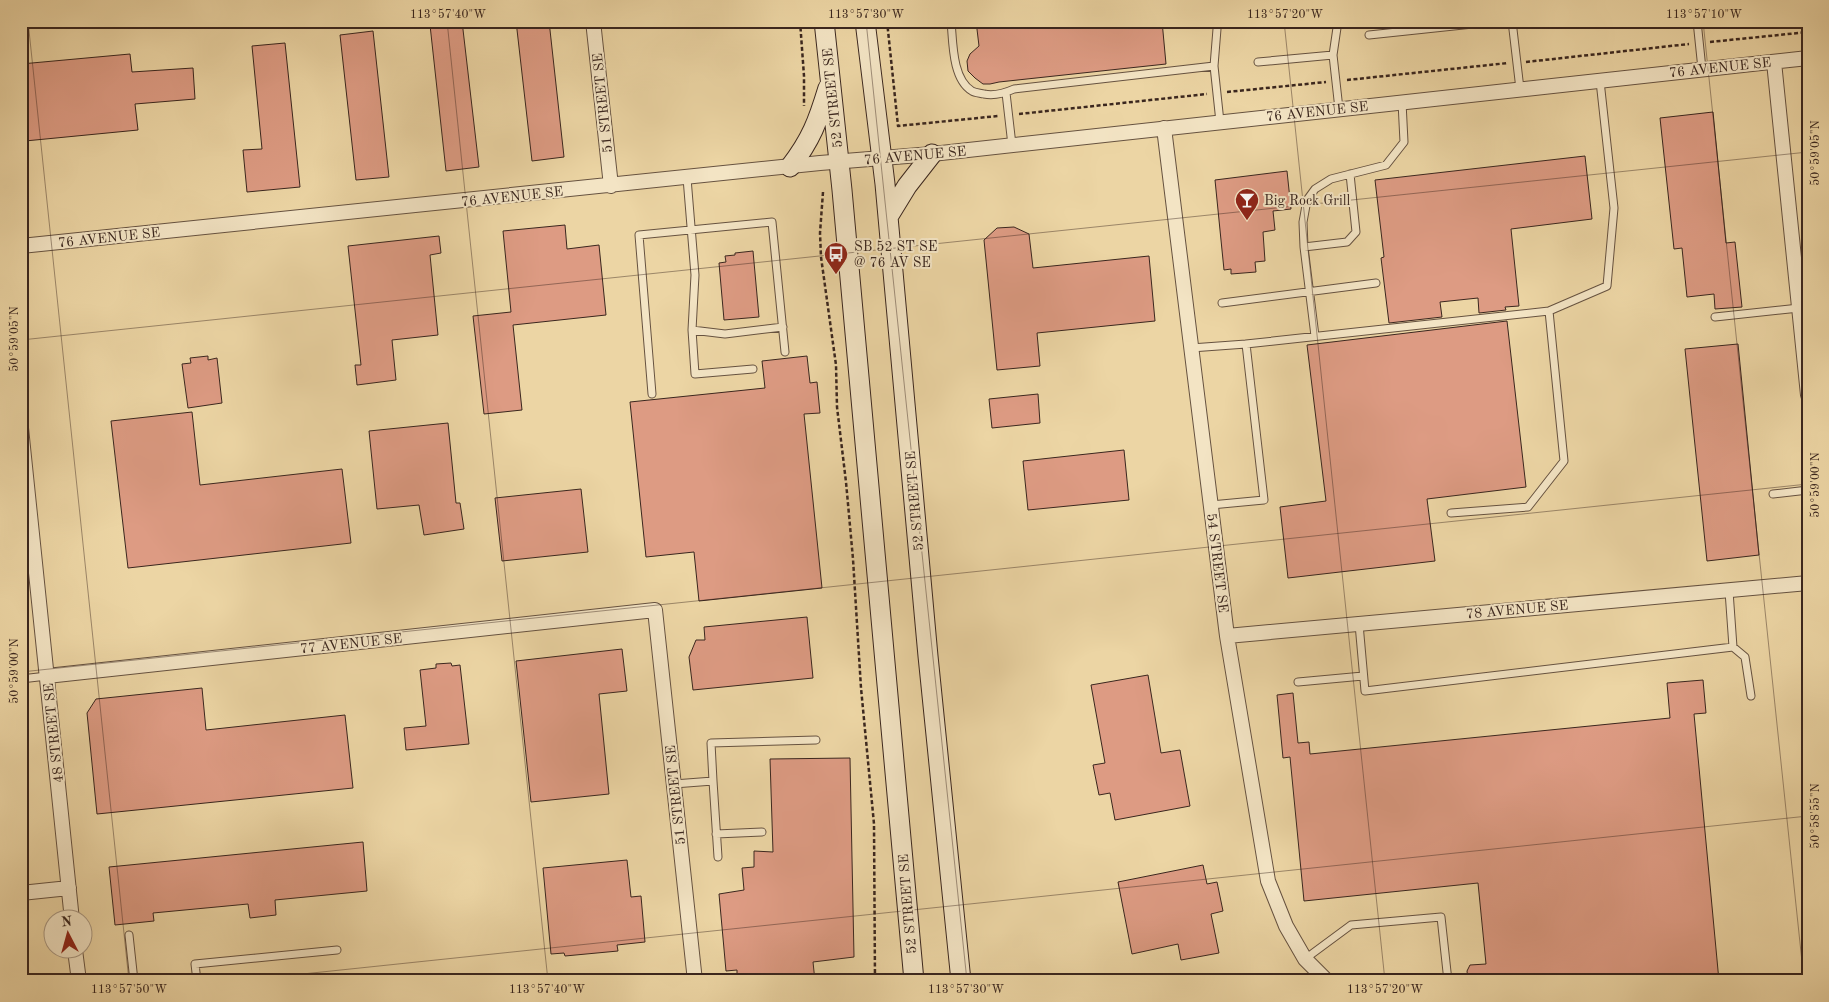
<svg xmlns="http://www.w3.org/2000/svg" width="1829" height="1002" font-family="'Old Standard TT',serif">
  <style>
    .building { fill: #dd9b83; stroke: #3a261e }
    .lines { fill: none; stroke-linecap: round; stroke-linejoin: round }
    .lane-casing { stroke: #665240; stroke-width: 9 }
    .street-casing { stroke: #665240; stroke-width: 16 }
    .secondary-casing { stroke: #3a261e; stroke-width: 21 }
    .path { stroke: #3a261e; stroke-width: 2.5; stroke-dasharray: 4 2.5; stroke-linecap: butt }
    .lane { stroke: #f3e4c4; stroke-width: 7 }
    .street { stroke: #f3e4c4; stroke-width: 14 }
    .secondary { stroke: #f3e4c4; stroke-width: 19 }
    .ticks { fill: none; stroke: #3a261e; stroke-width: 1; stroke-opacity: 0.45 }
    .labels { text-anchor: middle; stroke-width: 4; stroke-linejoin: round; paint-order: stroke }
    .street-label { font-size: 14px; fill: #3a261e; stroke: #f3e4c4 }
    .poi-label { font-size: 14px; fill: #3a261e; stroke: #f3e4c4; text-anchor: start }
    .neatline { fill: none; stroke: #3a261e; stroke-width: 2 }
    .ticks-label { font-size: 12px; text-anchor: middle; fill: #3a261e }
  </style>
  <rect width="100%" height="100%" fill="#ecd5a4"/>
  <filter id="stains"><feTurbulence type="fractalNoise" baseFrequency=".004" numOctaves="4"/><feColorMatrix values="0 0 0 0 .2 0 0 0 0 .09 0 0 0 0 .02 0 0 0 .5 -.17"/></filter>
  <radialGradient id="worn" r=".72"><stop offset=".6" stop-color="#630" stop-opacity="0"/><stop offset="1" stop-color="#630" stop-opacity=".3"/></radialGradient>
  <path class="building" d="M 462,21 L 479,167 L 446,171 L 430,25 Z
    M 516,21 L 549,21 L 564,157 L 532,161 Z
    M 976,21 L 1162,21 L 1166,64 L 999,82 L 990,84 L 983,84 L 975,78 L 968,71 L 967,61 L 970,54 L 979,46 Z
    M 373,31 L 389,177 L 356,180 L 340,35 Z
    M 285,43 L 300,187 L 247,192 L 243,150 L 262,149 L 252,46 Z
    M 130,54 L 132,72 L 193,68 L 195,99 L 135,104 L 138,130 L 25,141 L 21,100 L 21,64 Z
    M 1713,112 L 1726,243 L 1735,242 L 1742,307 L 1715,309 L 1714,294 L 1687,297 L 1682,248 L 1674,249 L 1660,118 Z
    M 1585,156 L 1592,219 L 1511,229 L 1519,306 L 1505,307 L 1506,310 L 1479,313 L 1478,298 L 1440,302 L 1442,317 L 1389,323 L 1381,258 L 1384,257 L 1375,180 Z
    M 1287,171 L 1291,209 L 1273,211 L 1275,230 L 1263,232 L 1265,261 L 1255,262 L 1256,272 L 1231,274 L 1231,269 L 1224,270 L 1215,180 Z
    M 565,225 L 567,249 L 599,245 L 606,315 L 513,325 L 522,410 L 484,414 L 473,316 L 511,312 L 503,231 Z
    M 1014,227 L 1029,234 L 1033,268 L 1149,256 L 1155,321 L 1037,333 L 1040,366 L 997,370 L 984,240 L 997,228 Z
    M 439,236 L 441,253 L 430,255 L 438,335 L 392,340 L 396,380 L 357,385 L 355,365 L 361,365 L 348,246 Z
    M 753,251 L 759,317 L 724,320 L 719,263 L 726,262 L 725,256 L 735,255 L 735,253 Z
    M 1507,321 L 1526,487 L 1427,499 L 1435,561 L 1288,578 L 1280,507 L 1326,501 L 1307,345 Z
    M 1738,344 L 1759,555 L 1707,561 L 1685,349 Z
    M 208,356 L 208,360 L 217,358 L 222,403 L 188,408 L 182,364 L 191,363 L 190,358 Z
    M 807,356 L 810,383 L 817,382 L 820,413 L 804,414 L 822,588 L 699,601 L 694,552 L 646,557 L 630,402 L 765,388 L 762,361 Z
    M 1038,394 L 1040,423 L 992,428 L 989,399 Z
    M 192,412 L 200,485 L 342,469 L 351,543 L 128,568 L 111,421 Z
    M 448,423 L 456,503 L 460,503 L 464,529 L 424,535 L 419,505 L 377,509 L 369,431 Z
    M 1124,450 L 1129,500 L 1028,510 L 1023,461 Z
    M 581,489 L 588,552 L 502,561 L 495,498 Z
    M 807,617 L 813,678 L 693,690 L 689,657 L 696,640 L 705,640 L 704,627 Z
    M 622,649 L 627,691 L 599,694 L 609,794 L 531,802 L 516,661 Z
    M 451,663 L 452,666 L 460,665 L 469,744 L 406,750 L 404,728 L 426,726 L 420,670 L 436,668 L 436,664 Z
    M 1148,675 L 1161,753 L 1180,750 L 1190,806 L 1115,820 L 1110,793 L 1099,795 L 1093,765 L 1105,763 L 1091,685 Z
    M 1703,680 L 1706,713 L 1694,714 L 1719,981 L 1468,981 L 1467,971 L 1470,965 L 1486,964 L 1478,883 L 1304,901 L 1290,757 L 1283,758 L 1277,695 L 1293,693 L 1298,743 L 1309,742 L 1310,754 L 1670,718 L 1667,683 Z
    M 202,688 L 206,730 L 345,715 L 353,788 L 97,814 L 87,713 L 96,699 Z
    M 850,758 L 854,957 L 813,962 L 815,981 L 737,981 L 737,970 L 726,971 L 719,894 L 744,890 L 742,868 L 754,867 L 754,851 L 773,852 L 770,759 Z
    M 363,842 L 367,891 L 275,900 L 276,915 L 250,918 L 248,904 L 153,913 L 154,921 L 115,925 L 109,867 Z
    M 627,860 L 631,897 L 641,896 L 645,942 L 617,945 L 618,951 L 565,956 L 564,953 L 551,954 L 543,868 Z
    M 1203,865 L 1207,884 L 1217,882 L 1223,911 L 1211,914 L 1219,953 L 1181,960 L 1178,944 L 1132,954 L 1118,882 Z"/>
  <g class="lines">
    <g class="lane-casing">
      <path id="lane" d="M 951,21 C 953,42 952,79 972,91 C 975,93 980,93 984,94 C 994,96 1005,93 1014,89 L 1214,66
        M 1217,21 L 1217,29 L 1214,66 L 1220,122
        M 1512,21 L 1520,89
        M 1697,21 L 1702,69
        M 1369,35 L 1501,21
        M 1333,55 L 1338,21
        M 1258,62 L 1333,55 L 1339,109
        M 1006,93 L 1012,145
        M 687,178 L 695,275 L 692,330 L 695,374 L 753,369
        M 1304,247 L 1347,242 L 1356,232 L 1350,174
        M 1222,303 L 1376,283
        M 1715,317 L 1799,308
        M 692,330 L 725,334 L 783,327
        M 1315,336 L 1304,247 L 1303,222 L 1307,200 L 1315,189 L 1331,179 L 1386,165 L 1404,142 L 1402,102
        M 1191,348 L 1246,344 L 1549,311
        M 652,394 L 639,235 L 772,222 L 785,352
        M 1773,494 L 1808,490
        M 1211,505 L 1264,500 L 1246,344
        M 1451,513 L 1528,507 L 1564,461 L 1549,311 L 1607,286 L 1614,208 L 1600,81
        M 1359,624 L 1365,691 L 1733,647 L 1729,591
        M 1733,647 L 1745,657 L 1751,696
        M 21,679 L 47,676
        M 1298,682 L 1363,676
        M 713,781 L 711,743 L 816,740
        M 674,784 L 713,781 L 718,857
        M 716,834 L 762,832
        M 129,935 L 134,981
        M 1305,959 L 1351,925 L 1441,917 L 1448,981
        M 21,978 L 22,981
        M 197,981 L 195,964 L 337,950"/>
    </g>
    <g class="street-casing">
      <path id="street" d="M 593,21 L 611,186
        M 1774,62 L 1808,395
        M 1164,128 L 1227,636 L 1268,881 L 1286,926 L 1305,959 L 1327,981
        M 21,246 L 820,163 L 932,154 L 1808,58
        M 21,428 L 72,920
        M 1227,636 L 1808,583
        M 47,676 L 655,610 L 695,981
        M 21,893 L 69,888
        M 75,950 L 79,981"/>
    </g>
    <g class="secondary-casing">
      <path id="secondary" d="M 824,21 L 842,190 L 914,981
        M 865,21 L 885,184 L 928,656 L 961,981
        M 790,167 C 811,140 818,121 828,88
        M 888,217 L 907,186 L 932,154"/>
    </g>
    <path class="path" d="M 800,21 L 804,76 L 804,106
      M 887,21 L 898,126 L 998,116
      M 1710,42 L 1808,32
      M 1526,62 L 1689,44
      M 1347,80 L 1508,63
      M 1227,92 L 1326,82
      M 1019,114 L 1207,94
      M 823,192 L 820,233 L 821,257 L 836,365 L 837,407 L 846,482 L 853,559 L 861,688 L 874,824 L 875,981"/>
    <use href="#lane" class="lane"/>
    <use href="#street" class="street"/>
    <use href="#secondary" class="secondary"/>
  </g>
  <path class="ticks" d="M 28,21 L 129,981M 447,21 L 548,981M 866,21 L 967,981M 1284,21 L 1385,981M 1703,21 L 1804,981M 21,340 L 1808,152M 21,672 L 1808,484M 236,981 L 1808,816"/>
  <defs>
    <g id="bar-pin" transform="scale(1.25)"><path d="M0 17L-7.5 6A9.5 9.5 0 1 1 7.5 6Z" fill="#8f2418" stroke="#f3e4c4"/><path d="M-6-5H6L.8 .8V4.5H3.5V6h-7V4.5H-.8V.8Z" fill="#fff"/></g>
    <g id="bus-pin" transform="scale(1.25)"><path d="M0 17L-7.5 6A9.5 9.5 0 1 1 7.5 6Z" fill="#8f2418" stroke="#f3e4c4"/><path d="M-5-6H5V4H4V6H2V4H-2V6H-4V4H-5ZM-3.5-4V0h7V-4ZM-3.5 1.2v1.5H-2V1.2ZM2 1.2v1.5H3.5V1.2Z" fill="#fff"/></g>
  </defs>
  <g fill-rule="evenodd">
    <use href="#bar-pin" x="1247" y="200"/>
    <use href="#bus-pin" x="836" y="254"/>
  </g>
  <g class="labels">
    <g class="street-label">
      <text transform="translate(1720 67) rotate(-6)" y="5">76 AVENUE SE</text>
      <text transform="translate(832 98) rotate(-96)" y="5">52 STREET SE</text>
      <text transform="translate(602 103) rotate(-96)" y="5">51 STREET SE</text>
      <text transform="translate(1317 111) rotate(-6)" y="5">76 AVENUE SE</text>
      <text transform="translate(915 155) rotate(-5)" y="5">76 AVENUE SE</text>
      <text transform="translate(512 196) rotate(-6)" y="5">76 AVENUE SE</text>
      <text transform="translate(109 237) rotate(-6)" y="5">76 AVENUE SE</text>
      <text transform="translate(914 501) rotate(-95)" y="5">52 STREET SE</text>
      <text transform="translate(1218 563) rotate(83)" y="5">54 STREET SE</text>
      <text transform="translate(1517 609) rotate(-5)" y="5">78 AVENUE SE</text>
      <text transform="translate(351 643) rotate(-6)" y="5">77 AVENUE SE</text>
      <text transform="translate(53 733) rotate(-96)" y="5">48 STREET SE</text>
      <text transform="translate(675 795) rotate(-96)" y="5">51 STREET SE</text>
      <text transform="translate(907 904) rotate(-95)" y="5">52 STREET SE</text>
    </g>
    <g class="poi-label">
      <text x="1264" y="205">Big Rock Grill</text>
      <text x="854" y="251">SB 52 ST SE<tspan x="854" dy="16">@ 76 AV SE</tspan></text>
    </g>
  </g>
  <rect width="1829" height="1002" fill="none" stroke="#ecd5a4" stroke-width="55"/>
  <g transform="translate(68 934) rotate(354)"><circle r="24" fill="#f3e4c4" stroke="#a99882"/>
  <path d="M0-4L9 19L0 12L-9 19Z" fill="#8f2418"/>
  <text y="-8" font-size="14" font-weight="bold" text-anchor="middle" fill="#3a261e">N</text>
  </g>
  <rect x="28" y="28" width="1774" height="946" class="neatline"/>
  <g class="ticks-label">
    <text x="448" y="18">113°57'40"W</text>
    <text x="866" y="18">113°57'30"W</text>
    <text x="1285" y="18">113°57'20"W</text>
    <text x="1704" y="18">113°57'10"W</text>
    <text transform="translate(1815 153) rotate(-90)" y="4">50°59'05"N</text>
    <text transform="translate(14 339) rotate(-90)" y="4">50°59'05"N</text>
    <text transform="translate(1815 485) rotate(-90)" y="4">50°59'00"N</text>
    <text transform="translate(14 671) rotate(-90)" y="4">50°59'00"N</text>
    <text transform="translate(1815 816) rotate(-90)" y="4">50°58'55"N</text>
    <text x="129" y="993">113°57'50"W</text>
    <text x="547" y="993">113°57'40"W</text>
    <text x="966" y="993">113°57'30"W</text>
    <text x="1385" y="993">113°57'20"W</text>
  </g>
  <rect width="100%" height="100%" filter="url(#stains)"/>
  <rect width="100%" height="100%" fill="url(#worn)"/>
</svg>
